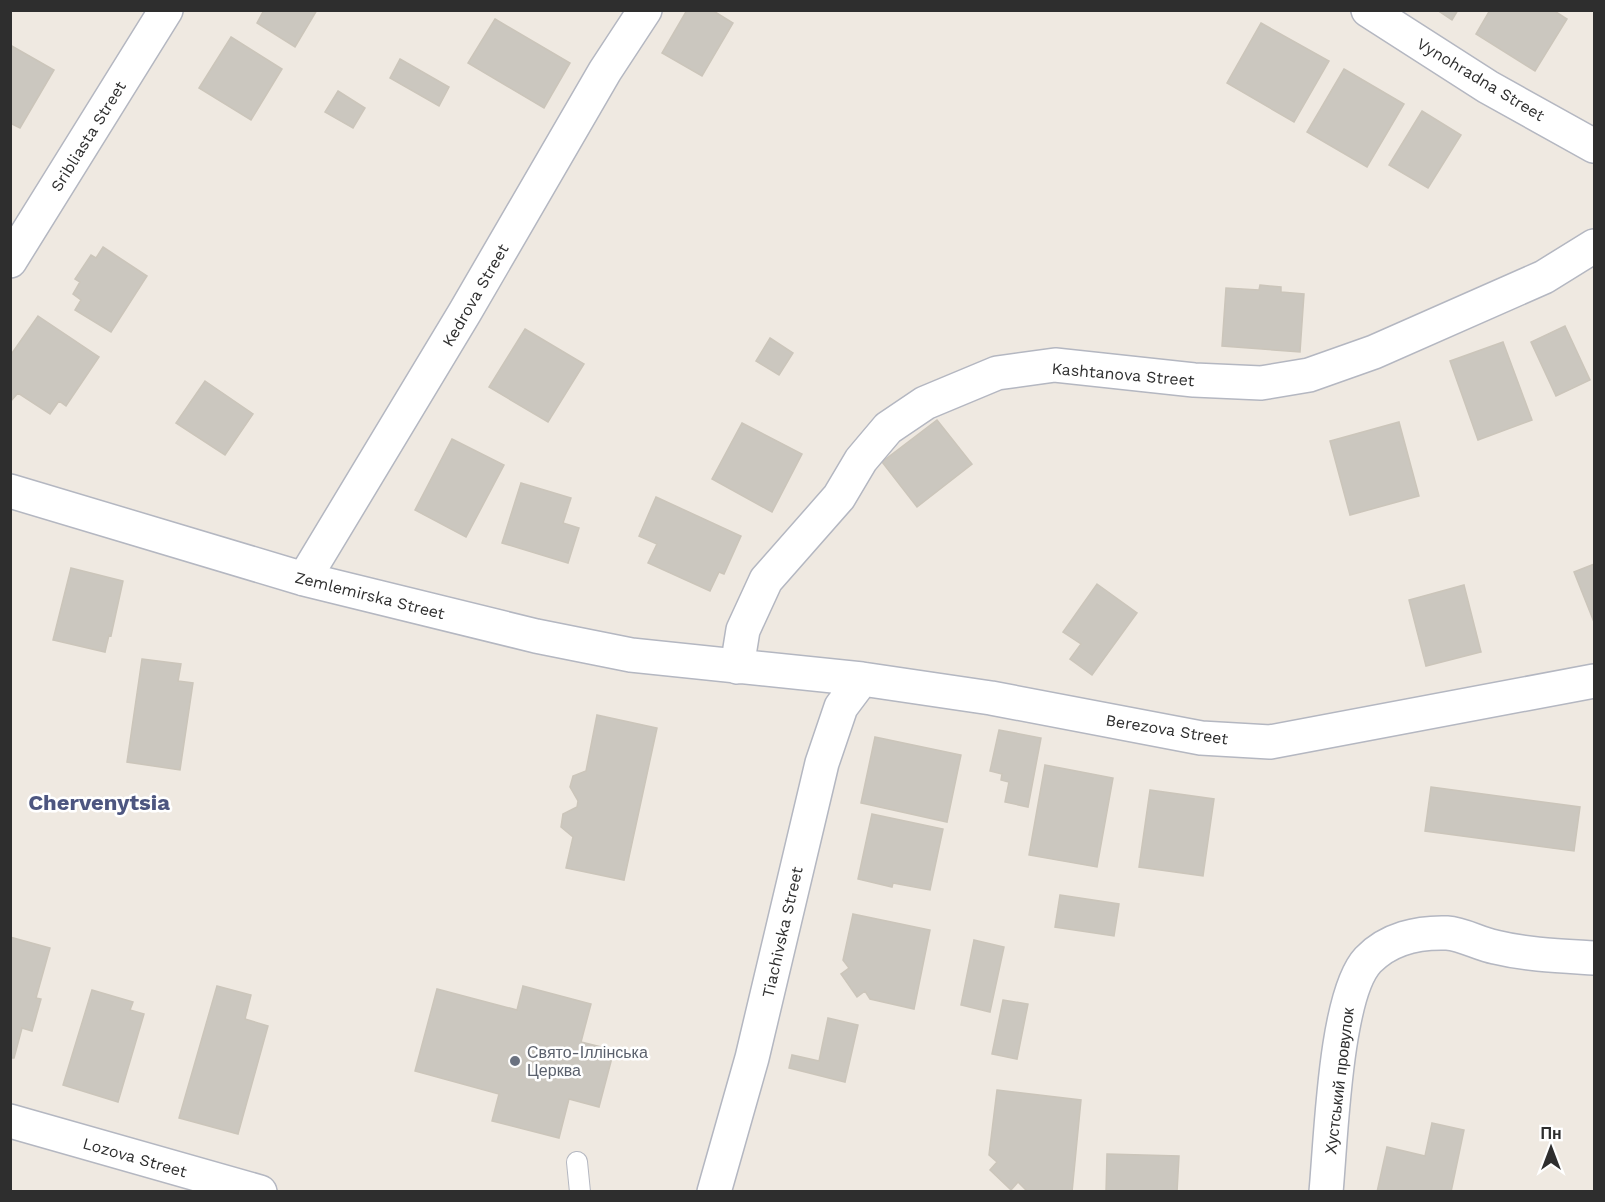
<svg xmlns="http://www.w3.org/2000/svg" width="1605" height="1202" font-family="'Work Sans',sans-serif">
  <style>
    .building { fill: #cbc7bf; stroke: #cbc5ba; stroke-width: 1.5 }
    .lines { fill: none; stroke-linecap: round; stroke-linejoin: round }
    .service-casing { stroke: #b4b7c1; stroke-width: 22 }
    .minor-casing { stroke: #b4b7c1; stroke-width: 36 }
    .tertiary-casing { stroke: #b4b7c1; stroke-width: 36 }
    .service { stroke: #fff; stroke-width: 20 }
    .minor { stroke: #fff; stroke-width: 33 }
    .tertiary { stroke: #fff; stroke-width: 33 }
    .worship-dot { fill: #6b7280; stroke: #fff; stroke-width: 2 }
    .labels { text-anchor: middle; stroke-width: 5; stroke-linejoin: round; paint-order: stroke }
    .street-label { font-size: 16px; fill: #2e2e2e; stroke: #fff }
    .worship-label { font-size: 16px; fill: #5b616d; stroke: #fff; text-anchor: start }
    .district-label { font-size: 22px; font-weight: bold; fill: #4d5680; stroke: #fff }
  </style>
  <rect width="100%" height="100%" fill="#efe9e1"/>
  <path class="building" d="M 264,10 L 317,10 L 295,47 L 257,23 Z
    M 687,10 L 712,10 L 733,23 L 702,76 L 662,53 Z
    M 1437,10 L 1458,10 L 1452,20 Z
    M 1490,10 L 1553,10 L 1567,19 L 1535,71 L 1476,34 Z
    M 495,19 L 570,63 L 544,108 L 468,63 Z
    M 1261,23 L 1329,61 L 1294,122 L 1227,83 Z
    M 231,37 L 282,69 L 251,120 L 199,88 Z
    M 10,45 L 54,70 L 20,128 L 10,123 Z
    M 400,59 L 449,87 L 439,106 L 390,78 Z
    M 1344,69 L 1404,104 L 1367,167 L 1307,132 Z
    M 338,91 L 365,108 L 353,128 L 325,112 Z
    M 1422,111 L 1461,135 L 1428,188 L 1389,165 Z
    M 103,247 L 147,276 L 111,332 L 75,310 L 81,300 L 73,294 L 80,282 L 75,279 L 91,255 L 96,258 Z
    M 1260,285 L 1281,287 L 1281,292 L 1304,294 L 1300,352 L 1222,346 L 1226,288 L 1259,290 Z
    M 38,316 L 99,357 L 66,406 L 59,401 L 50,414 L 18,393 L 10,402 L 10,356 Z
    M 1565,326 L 1590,380 L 1556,396 L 1531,342 Z
    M 525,329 L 584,364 L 548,422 L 489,387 Z
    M 770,338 L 793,353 L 779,375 L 756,361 Z
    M 1503,342 L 1532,420 L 1478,440 L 1450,361 Z
    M 205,381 L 253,414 L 225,455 L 176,423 Z
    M 937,420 L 972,464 L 917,507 L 882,462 Z
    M 1399,422 L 1419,496 L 1350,515 L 1330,441 Z
    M 742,423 L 802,454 L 772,512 L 712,479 Z
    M 452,439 L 504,465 L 466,537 L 415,510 Z
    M 521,483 L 571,498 L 563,523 L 579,528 L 568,563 L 502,543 Z
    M 656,497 L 741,536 L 724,574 L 719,572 L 710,591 L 648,563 L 657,544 L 639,536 Z
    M 1594,564 L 1594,622 L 1574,572 Z
    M 71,568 L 123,581 L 111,636 L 109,635 L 105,652 L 53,640 Z
    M 1097,584 L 1137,613 L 1092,675 L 1070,659 L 1081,644 L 1063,632 Z
    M 1464,585 L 1481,652 L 1426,666 L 1409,600 Z
    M 142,659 L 181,664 L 178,681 L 193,683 L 180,770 L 127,762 Z
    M 597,715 L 657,728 L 624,880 L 566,868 L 573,837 L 561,827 L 563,814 L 577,807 L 578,801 L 570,787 L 573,776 L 586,771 Z
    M 999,730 L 1041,738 L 1028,807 L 1005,802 L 1009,782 L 1001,780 L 1002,774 L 990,771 Z
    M 875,737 L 961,755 L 947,822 L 861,803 Z
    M 1045,765 L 1113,778 L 1097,867 L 1029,855 Z
    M 1431,787 L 1580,807 L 1574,851 L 1425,831 Z
    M 1150,790 L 1214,799 L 1203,876 L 1139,867 Z
    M 872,814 L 943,829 L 930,890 L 893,883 L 892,887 L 858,879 Z
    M 1060,895 L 1119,904 L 1114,936 L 1055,927 Z
    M 853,914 L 930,930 L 914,1009 L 870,999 L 865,991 L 857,997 L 841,974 L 849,968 L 843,960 Z
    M 10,937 L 50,948 L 36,998 L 41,999 L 32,1031 L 22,1028 L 14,1058 L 10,1058 Z
    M 974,940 L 1004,947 L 990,1012 L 961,1005 Z
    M 217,986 L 251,995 L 245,1019 L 268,1026 L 238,1134 L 179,1118 Z
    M 523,986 L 591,1004 L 581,1042 L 614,1050 L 599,1107 L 569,1099 L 559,1138 L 492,1121 L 499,1094 L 415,1071 L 437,989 L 517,1010 Z
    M 92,990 L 133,1002 L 130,1010 L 144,1014 L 118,1102 L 63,1085 Z
    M 1003,1000 L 1028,1004 L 1017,1059 L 992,1054 Z
    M 828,1018 L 858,1025 L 845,1082 L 789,1068 L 792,1055 L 819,1061 Z
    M 997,1090 L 1081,1100 L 1072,1192 L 1027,1191 L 1018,1182 L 1011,1190 L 990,1170 L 997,1162 L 989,1155 Z
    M 1432,1123 L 1464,1130 L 1451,1192 L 1377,1192 L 1387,1147 L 1425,1156 Z
    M 1107,1154 L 1179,1156 L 1177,1192 L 1106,1192 Z"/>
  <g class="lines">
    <g class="service-casing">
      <path id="service" d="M 577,1162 L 580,1192"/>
    </g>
    <g class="minor-casing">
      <path id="minor" d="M 1368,10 L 1488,87 L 1594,146
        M 10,261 L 166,10
        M 10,491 L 304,579 L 536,636 L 631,655 L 862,679 L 991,698 L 1201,738 L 1270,742 L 1594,681
        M 304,579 L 465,312 L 605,71 L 645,10
        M 737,667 L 743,630 L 766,580 L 839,497 L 861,460 L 888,428 L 925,403 L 997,373 L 1055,365 L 1194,380 L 1261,383 L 1309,375 L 1374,352 L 1544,277 L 1594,246
        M 714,1192 L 752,1058 L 822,763 L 841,707 L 862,679
        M 1326,1192 C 1331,1140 1335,995 1368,960 C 1388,939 1418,932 1447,933 C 1463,934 1479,944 1495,947 C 1528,955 1561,956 1594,958"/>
    </g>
    <g class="tertiary-casing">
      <path id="tertiary" d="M 10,1121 L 260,1192"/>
    </g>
    <use href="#service" class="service"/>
    <use href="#minor" class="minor"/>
    <use href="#tertiary" class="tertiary"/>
  </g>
  <circle class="worship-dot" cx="515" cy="1061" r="6"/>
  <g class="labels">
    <g class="street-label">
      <text transform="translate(1481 79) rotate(31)" y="6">Vynohradna Street</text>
      <text transform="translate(88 136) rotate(-58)" y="6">Sribliasta Street</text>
      <text transform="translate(475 295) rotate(-60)" y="6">Kedrova Street</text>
      <text transform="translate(1123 374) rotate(5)" y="6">Kashtanova Street</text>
      <text transform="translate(370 595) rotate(14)" y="6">Zemlemirska Street</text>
      <text transform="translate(1167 729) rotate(9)" y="6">Berezova Street</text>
      <text transform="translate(782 932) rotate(-77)" y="6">Tiachivska Street</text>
      <text transform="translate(1339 1081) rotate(-83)" y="6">Хустський провулок</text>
      <text transform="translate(135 1157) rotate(16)" y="6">Lozova Street</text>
    </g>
    <g class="worship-label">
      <text x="527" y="1058">Свято-Іллінська<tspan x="527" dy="18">Церква</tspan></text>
    </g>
    <g class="district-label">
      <text x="99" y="810">Chervenytsia</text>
    </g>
  </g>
  <rect width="1605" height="1202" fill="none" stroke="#2e2e2e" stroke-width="24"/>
  <g transform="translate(1551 1148)" stroke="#ffffff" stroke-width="4.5" paint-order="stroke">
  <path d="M0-4.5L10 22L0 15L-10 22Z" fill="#2e2e2e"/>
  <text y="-9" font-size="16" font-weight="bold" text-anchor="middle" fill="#2e2e2e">Пн</text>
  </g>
</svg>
